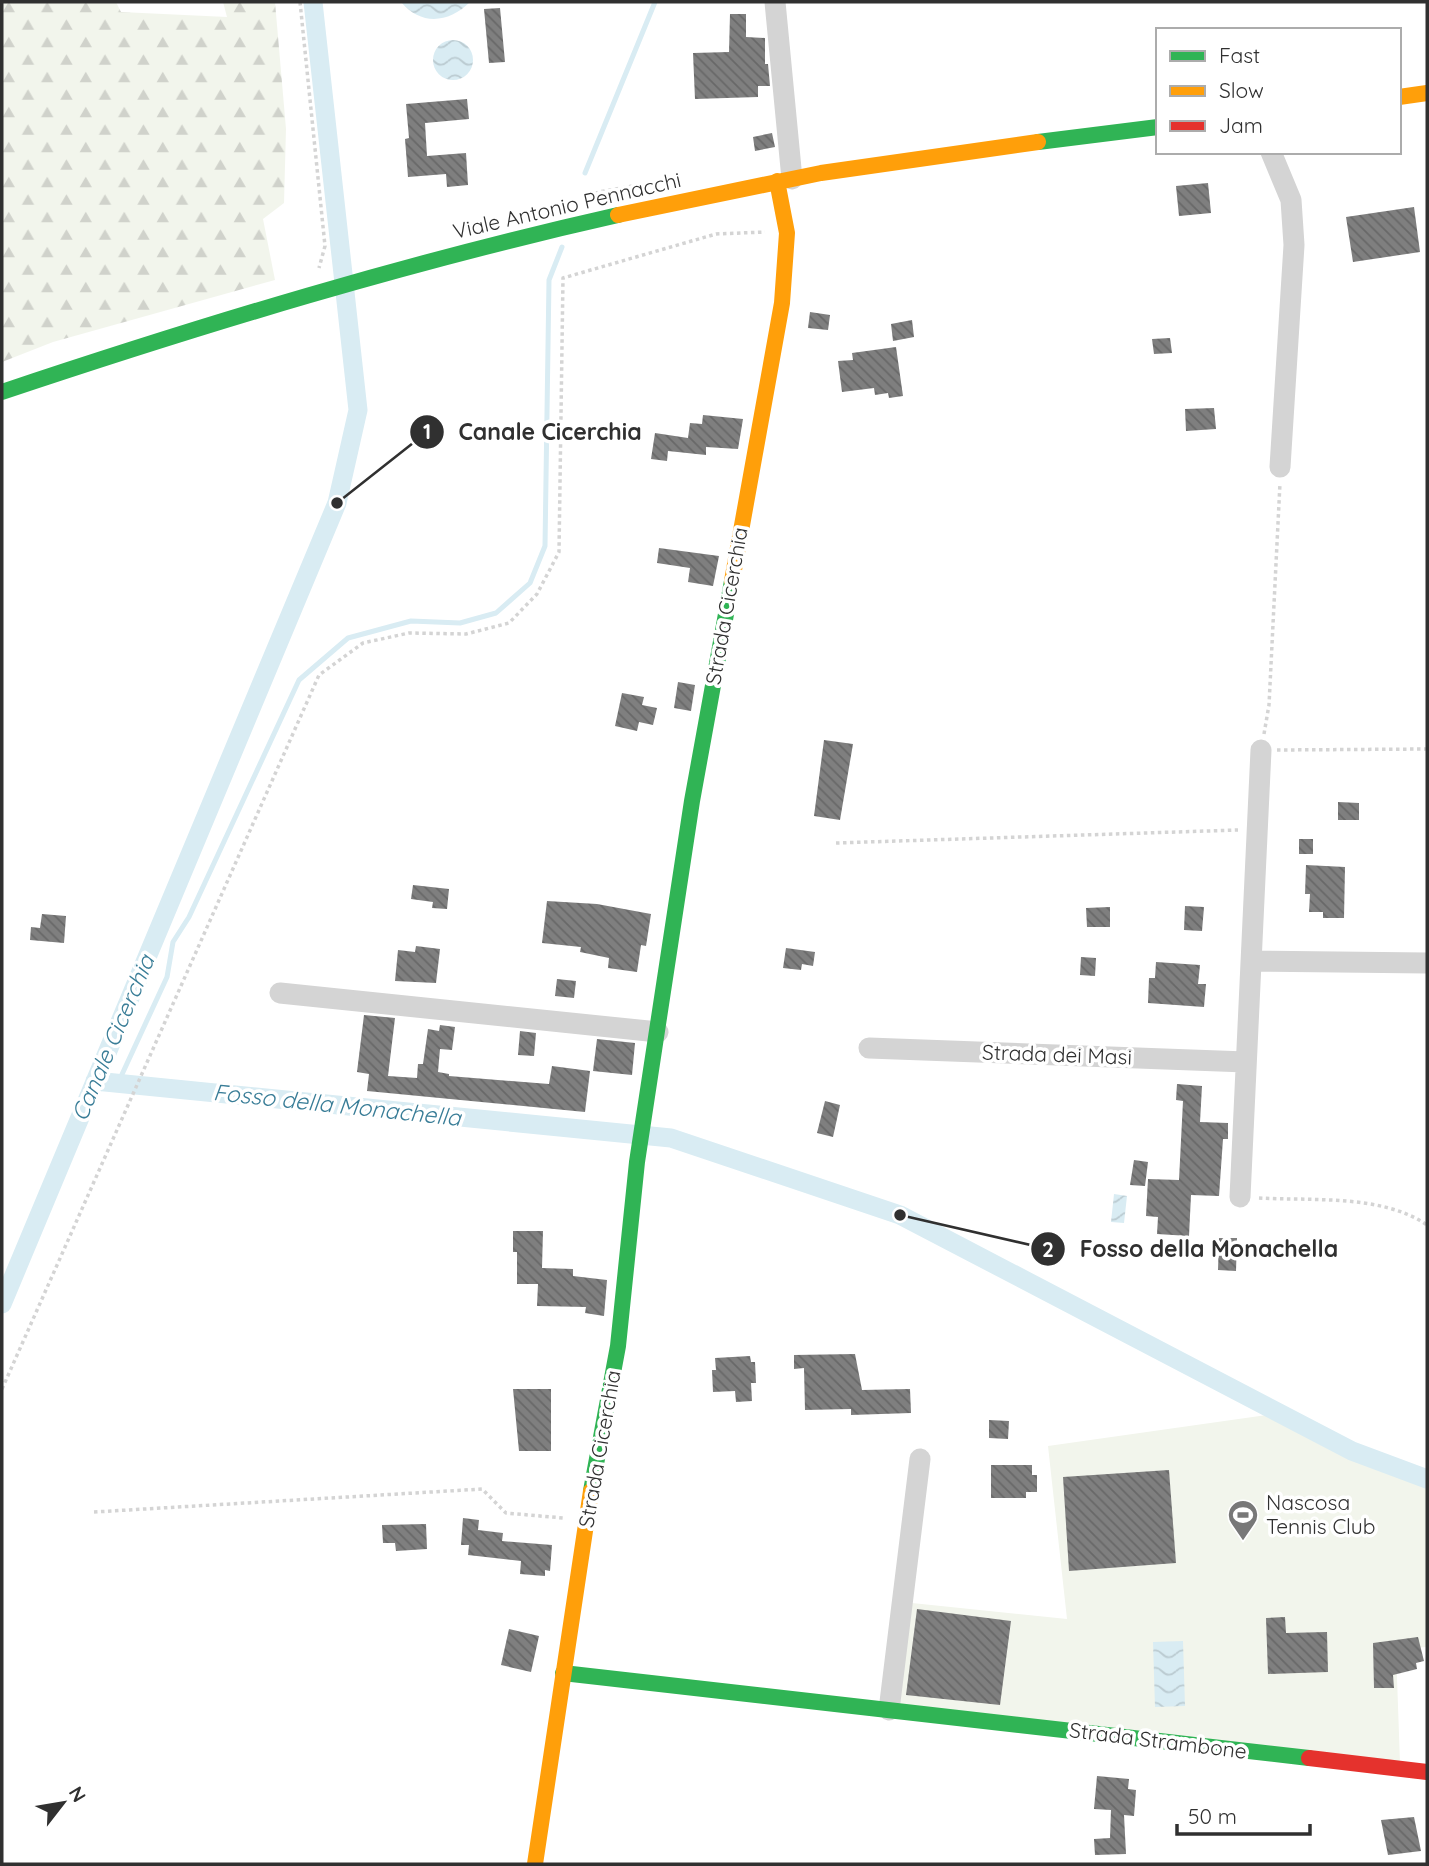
<svg xmlns="http://www.w3.org/2000/svg" width="1429" height="1866" font-family="Quicksand,sans-serif">
  <style>
    .forest { fill: url(#forest-firs) }
    .garden { fill: #f2f5ec }
    .water { fill: url(#water-waves) }
    .lines { fill: none; stroke-linecap: round; stroke-linejoin: round }
    .stream { stroke: #d9ecf3; stroke-width: 5 }
    .canal { stroke: #d9ecf3; stroke-width: 19 }
    .building { fill: url(#building-back-hatch) }
    .path { stroke: #d4d4d4; stroke-width: 3.5; stroke-dasharray: 3.5 3.5; stroke-linecap: butt }
    .street { stroke: #d4d4d4; stroke-width: 21 }
    .fast { stroke: #30b455; stroke-width: 16 }
    .slow { stroke: #ff9f0a; stroke-width: 16 }
    .jam { stroke: #e5322d; stroke-width: 16 }
    .labels { text-anchor: middle; stroke-width: 7; stroke-linejoin: round; paint-order: stroke }
    .street-label { font-size: 21px; fill: #303030; stroke: #fff }
    .poi-label { font-size: 21px; fill: #303030; stroke: #fff; text-anchor: start }
    .water-label { font-size: 23px; font-style: italic; fill: #397d97; stroke: #fff }
    .leader { fill: none; stroke: #303030; stroke-width: 2.5 }
    .callout-dot { fill: #303030; stroke: #fff; stroke-width: 2.5 }
    .mark-label { font-size: 21px; text-anchor: middle; font-weight: bold; fill: #fff }
    .callout-label { font-size: 23px; text-anchor: middle; font-weight: bold; fill: #303030; stroke: #fff; stroke-width: 7; stroke-linejoin: round; paint-order: stroke }
  </style>
  <defs>
    <pattern id="forest-firs" width="22" height="20" patternUnits="userSpaceOnUse" patternTransform="scale(1.75)"><rect width="22" height="20" fill="#f2f5ec"/><path d="M5 1l3.5 6h-7zM16 11l3.5 6h-7z" fill="#d0d2cb"/></pattern>
    <pattern id="water-waves" width="16" height="10" patternUnits="userSpaceOnUse" patternTransform="scale(1.75)"><rect width="16" height="10" fill="#d9ecf3"/><path d="M0 5q4-4 8 0t8 0" fill="none" stroke="#bbcbd1"/></pattern>
    <pattern id="building-back-hatch" width="6" height="6" patternUnits="userSpaceOnUse" patternTransform="scale(1.75)"><rect width="6" height="6" fill="#7f7f7f"/><path d="M-1 5l2 2M0 0l6 6M5-1l2 2" fill="none" stroke="#686868"/></pattern>
  </defs>
  <rect width="100%" height="100%" fill="#fff"/>
  <path class="forest" d="M 2,2 L 116,2 L 121,12 L 227,17 L 223,2 L 275,2 L 286,129 L 284,203 L 263,219 L 275,280 L 53,342 L 2,362 Z"/>
  <path class="garden" d="M 1273,1414 L 1351,1455 L 1427,1482 L 1427,1647 L 1396,1649 L 1400,1763 L 899,1704 L 912,1603 L 1067,1619 L 1048,1446 Z"/>
  <path class="water" d="M 401,2 L 470,2 C 449,23 421,26 401,2 Z
    M433 60a20 20 0 1 1 40 0a20 20 0 1 1-40 0Z
    M 1114,1194 L 1127,1196 L 1124,1223 L 1111,1222 Z
    M 1183,1641 L 1185,1706 L 1155,1707 L 1153,1642 Z"/>
  <g class="lines">
    <path class="stream" d="M 585,173 L 655,2
      M 118,1083 L 167,977 L 173,942 L 189,917 L 299,680 L 348,638 L 411,621 L 460,623 L 496,613 L 530,583 L 545,546 L 549,280 L 562,247"/>
    <path class="canal" d="M 95,1081 L 671,1138 L 900,1215 L 1352,1451 L 1427,1479
      M 2,1304 L 337,503 L 358,410 L 313,2"/>
  </g>
  <path class="building" d="M 500,8 L 505,62 L 489,63 L 484,9 Z
    M 730,14 L 746,14 L 746,37 L 765,38 L 765,64 L 768,64 L 770,86 L 758,86 L 758,97 L 695,99 L 693,53 L 729,52 Z
    M 467,99 L 469,119 L 425,123 L 427,156 L 466,153 L 468,185 L 447,187 L 446,174 L 408,177 L 405,139 L 409,138 L 406,104 Z
    M 772,133 L 775,147 L 755,151 L 753,137 Z
    M 1208,183 L 1211,213 L 1179,216 L 1176,186 Z
    M 1414,207 L 1420,252 L 1353,262 L 1346,217 Z
    M 810,312 L 830,315 L 828,330 L 808,328 Z
    M 912,320 L 914,337 L 893,341 L 891,324 Z
    M 1170,338 L 1172,353 L 1154,354 L 1152,339 Z
    M 896,347 L 903,396 L 889,398 L 888,393 L 875,395 L 874,388 L 842,392 L 838,361 L 853,360 L 852,353 Z
    M 1214,408 L 1216,429 L 1186,431 L 1185,409 Z
    M 703,415 L 743,419 L 738,449 L 706,447 L 706,455 L 668,451 L 667,461 L 651,459 L 655,433 L 688,438 L 690,423 L 702,424 Z
    M 659,548 L 719,556 L 713,586 L 688,582 L 690,568 L 657,563 Z
    M 678,682 L 695,685 L 691,711 L 674,708 Z
    M 622,693 L 644,697 L 642,705 L 657,708 L 653,725 L 639,722 L 637,731 L 615,726 Z
    M 824,740 L 853,744 L 840,820 L 814,816 Z
    M 1338,802 L 1359,803 L 1359,820 L 1338,820 Z
    M 1299,839 L 1313,839 L 1313,854 L 1299,854 Z
    M 1306,865 L 1345,867 L 1344,918 L 1323,918 L 1323,912 L 1309,912 L 1310,894 L 1305,894 Z
    M 413,885 L 449,889 L 447,909 L 432,908 L 433,902 L 411,899 Z
    M 547,901 L 597,904 L 651,914 L 646,946 L 641,945 L 637,972 L 608,968 L 609,958 L 580,952 L 581,947 L 542,943 Z
    M 1185,906 L 1204,907 L 1202,931 L 1184,930 Z
    M 1110,907 L 1110,927 L 1087,927 L 1086,908 Z
    M 42,914 L 66,916 L 64,943 L 30,940 L 31,927 L 40,928 Z
    M 416,946 L 440,949 L 436,983 L 395,981 L 398,950 L 415,952 Z
    M 786,948 L 815,952 L 813,966 L 802,964 L 801,970 L 783,968 Z
    M 1081,957 L 1096,958 L 1095,976 L 1080,975 Z
    M 1156,962 L 1200,965 L 1198,984 L 1206,984 L 1204,1007 L 1148,1003 L 1149,978 L 1155,978 Z
    M 557,979 L 576,981 L 574,998 L 555,996 Z
    M 364,1015 L 395,1018 L 388,1076 L 417,1078 L 418,1064 L 423,1064 L 428,1029 L 439,1031 L 440,1025 L 455,1027 L 452,1050 L 440,1049 L 438,1072 L 449,1074 L 449,1076 L 549,1084 L 552,1066 L 590,1071 L 585,1112 L 367,1091 L 369,1074 L 357,1072 Z
    M 520,1031 L 536,1033 L 534,1056 L 518,1055 Z
    M 597,1039 L 635,1043 L 632,1075 L 593,1071 Z
    M 1177,1084 L 1202,1086 L 1200,1122 L 1228,1123 L 1228,1139 L 1223,1139 L 1219,1196 L 1191,1195 L 1189,1236 L 1157,1234 L 1158,1217 L 1146,1216 L 1148,1179 L 1179,1180 L 1183,1101 L 1176,1100 Z
    M 825,1101 L 840,1105 L 833,1137 L 817,1133 Z
    M 1134,1160 L 1148,1162 L 1145,1186 L 1130,1185 Z
    M 513,1231 L 543,1231 L 542,1268 L 573,1269 L 573,1276 L 607,1280 L 604,1316 L 585,1313 L 586,1307 L 537,1306 L 538,1284 L 517,1284 L 517,1252 L 513,1252 Z
    M 1219,1238 L 1237,1238 L 1236,1271 L 1218,1270 Z
    M 855,1354 L 862,1390 L 910,1389 L 911,1413 L 851,1415 L 851,1409 L 805,1410 L 804,1368 L 794,1369 L 794,1355 Z
    M 750,1356 L 751,1362 L 755,1362 L 756,1383 L 751,1383 L 752,1401 L 736,1402 L 735,1391 L 713,1392 L 712,1370 L 716,1370 L 715,1358 Z
    M 513,1389 L 551,1389 L 551,1451 L 519,1451 Z
    M 989,1420 L 1009,1421 L 1008,1439 L 989,1438 Z
    M 991,1465 L 1032,1465 L 1032,1475 L 1037,1475 L 1037,1492 L 1026,1492 L 1026,1498 L 991,1498 Z
    M 1169,1470 L 1176,1563 L 1069,1571 L 1063,1477 Z
    M 463,1518 L 479,1520 L 478,1530 L 503,1533 L 502,1541 L 552,1545 L 550,1571 L 545,1570 L 545,1576 L 520,1574 L 521,1561 L 468,1555 L 469,1545 L 461,1545 Z
    M 426,1524 L 427,1549 L 396,1551 L 395,1543 L 383,1543 L 382,1525 Z
    M 917,1609 L 1011,1621 L 1000,1705 L 906,1695 Z
    M 1285,1617 L 1286,1633 L 1327,1632 L 1328,1672 L 1268,1674 L 1266,1618 Z
    M 509,1629 L 539,1636 L 531,1672 L 501,1665 Z
    M 1418,1637 L 1424,1661 L 1416,1663 L 1417,1669 L 1393,1675 L 1394,1688 L 1374,1688 L 1373,1643 Z
    M 1097,1776 L 1129,1779 L 1128,1789 L 1136,1790 L 1134,1816 L 1124,1815 L 1126,1854 L 1095,1855 L 1094,1839 L 1110,1838 L 1111,1810 L 1094,1809 Z
    M 1414,1817 L 1421,1851 L 1388,1855 L 1381,1820 Z"/>
  <g class="lines">
    <path class="path" d="M 300,2 L 325,246 L 319,268
      M 588,196 L 599,192 L 638,185
      M 1264,734 L 1269,705 L 1280,483
      M 1277,750 L 1427,749
      M 836,843 L 1238,830
      M 1259,1198 C 1312,1201 1382,1194 1427,1225
      M 2,1389 L 319,675 L 363,643 L 409,633 L 466,634 L 509,623 L 537,594 L 559,552 L 563,278 L 716,234 L 765,232
      M 94,1512 L 482,1489 L 506,1513 L 563,1518"/>
    <path class="street" d="M 775,2 L 792,179
      M 1271,152 L 1291,200 L 1294,245 L 1280,467
      M 1251,961 L 1427,963
      M 280,993 L 658,1032
      M 869,1048 L 1246,1062
      M 1240,1197 L 1261,750
      M 889,1710 L 920,1459"/>
    <path class="fast" d="M 1038,142 L 1158,127
      M 2,392 C 205,324 409,262 618,215
      M 591,1491 L 618,1346 L 637,1162 L 692,801 L 732,581
      M 563,1673 L 1309,1758"/>
    <path class="slow" d="M 1399,97 L 1427,93
      M 618,215 L 821,173 L 1038,142
      M 732,581 L 782,303 L 787,233 L 777,181
      M 535,1864 L 591,1491"/>
    <path class="jam" d="M 1309,1758 L 1427,1772"/>
  </g>
  <defs>
    <g id="stadium-pin" transform="scale(1.575)"><path d="M0 17L-7.5 6A9.5 9.5 0 1 1 7.5 6Z" fill="#787878" stroke="#fff"/><path d="M0-5a6.5 5 0 1 0 0 10a6.5 5 0 1 0 0-10ZM-3.5-1.8h7v3.6h-7Z" fill="#fff"/></g>
  </defs>
  <g fill-rule="evenodd">
    <use href="#stadium-pin" x="1243" y="1515"/>
  </g>
  <g class="labels">
    <g class="street-label">
      <text transform="translate(567 206) rotate(-13)" y="7">Viale Antonio Pennacchi</text>
      <text transform="translate(727 606) rotate(-80)" y="7">Strada Cicerchia</text>
      <text transform="translate(1057 1055) rotate(2)" y="7">Strada dei Masi</text>
      <text transform="translate(600 1449) rotate(-80)" y="7">Strada Cicerchia</text>
      <text transform="translate(1158 1741) rotate(7)" y="7">Strada Strambone</text>
    </g>
    <g class="poi-label">
      <text x="1266" y="1510">Nascosa<tspan x="1266" dy="24">Tennis Club</tspan></text>
    </g>
    <g class="water-label">
      <text transform="translate(113 1038) rotate(-67)" y="8">Canale Cicerchia</text>
      <text transform="translate(337 1105) rotate(6)" y="8">Fosso della Monachella</text>
    </g>
  </g>
  <path class="leader" d="M337 503L427 432M900 1215L1048 1249"/>
  <g class="callout-dot">
    <circle cx="337" cy="503" r="7"/>
    <circle cx="900" cy="1215" r="7"/>
    <circle cx="427" cy="432" r="18"/>
    <circle cx="1048" cy="1249" r="18"/>
  </g>
  <g class="mark-label">
    <text x="427" y="439">1</text>
    <text x="1048" y="1257">2</text>
  </g>
  <g class="callout-label">
    <text x="550" y="440">Canale Cicerchia</text>
    <text x="1209" y="1257">Fosso della Monachella</text>
  </g>
  <rect width="1429" height="1866" fill="none" stroke="#303030" stroke-width="7"/>
  <rect x="1156" y="28" width="245" height="126" fill="#ffffff" stroke="#acacac" stroke-width="2"/>
  <rect x="1170" y="51" width="35" height="10" fill="#30b455" stroke="#acacac" stroke-width="2"/>
  <text x="1219" y="63" font-size="21" fill="#303030">Fast</text>
  <rect x="1170" y="86" width="35" height="10" fill="#ff9f0a" stroke="#acacac" stroke-width="2"/>
  <text x="1219" y="98" font-size="21" fill="#303030">Slow</text>
  <rect x="1170" y="121" width="35" height="10" fill="#e5322d" stroke="#acacac" stroke-width="2"/>
  <text x="1219" y="133" font-size="21" fill="#303030">Jam</text>
  <g transform="translate(63 1803) rotate(59)" stroke="#ffffff" stroke-width="5" paint-order="stroke">
  <path d="M0-5L12 26L0 18L-12 26Z" fill="#303030"/>
  <text y="-10" font-size="19" font-weight="bold" text-anchor="middle" fill="#303030">N</text>
  </g>
  <path d="M1177 1824v10h133v-10" fill="none" stroke="#303030" stroke-width="3.5"/>
  <text x="1188" y="1824" font-size="21" fill="#303030" stroke="#ffffff" stroke-width="5" paint-order="stroke">50 m</text>
</svg>
